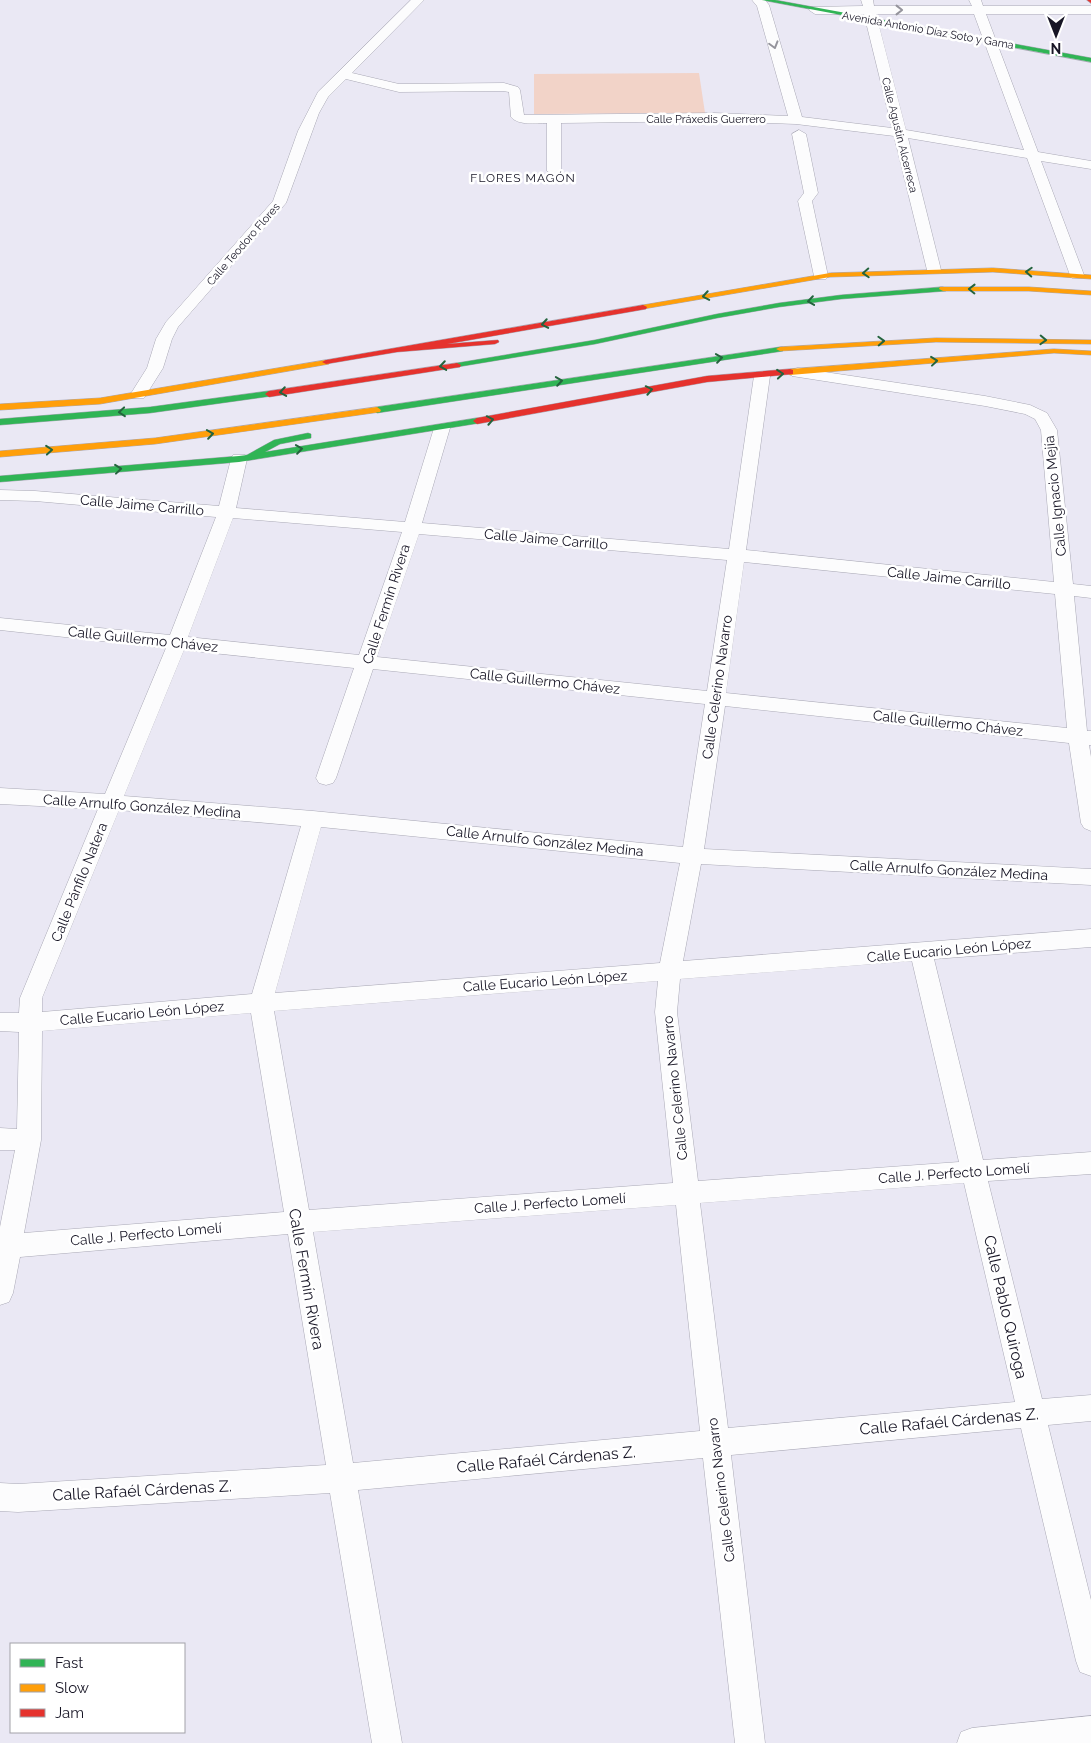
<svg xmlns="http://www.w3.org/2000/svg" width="1091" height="1743" font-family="Raleway,sans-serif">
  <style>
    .green { fill: #f2d3c8 }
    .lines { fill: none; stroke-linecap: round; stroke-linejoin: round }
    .street-casing { stroke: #a9a8b5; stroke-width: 1 }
    .fast-casing { stroke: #a9a8b5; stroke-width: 1 }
    .slow-casing { stroke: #a9a8b5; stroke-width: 1 }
    .jam-casing { stroke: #a9a8b5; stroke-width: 1 }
    .street { fill: #fcfcfd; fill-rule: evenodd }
    .fast { fill: #30b455; fill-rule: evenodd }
    .slow { fill: #ff9f0a; fill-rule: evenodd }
    .jam { fill: #e5322d; fill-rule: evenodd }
    .oneway { stroke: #95949c }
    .oneway2 { stroke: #24643d }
    .labels { text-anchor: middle; stroke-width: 5; stroke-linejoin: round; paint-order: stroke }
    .far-street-label { font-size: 11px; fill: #171525; stroke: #fff }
    .far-neighbourhood-label { font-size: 12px; letter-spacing: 1px; fill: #171525; stroke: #fff }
    .street-label { font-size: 14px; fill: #171525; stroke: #fff }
    .near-street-label { font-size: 16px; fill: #171525; stroke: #fff }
  </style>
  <rect width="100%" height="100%" fill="#eae8f4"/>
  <path class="green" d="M 699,73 L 705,113 L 534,114 L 534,74 Z"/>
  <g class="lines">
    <g class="street-casing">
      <path id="street" d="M 411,0 L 424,0 L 352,73 L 399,84 L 504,83 L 518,87 L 520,90 L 524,115 L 714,113 L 788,116 L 757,6 L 752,0 L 765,0 L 769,5 L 802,117 L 892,128 L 864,14 L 815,14 L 809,10 L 811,7 L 863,6 L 861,0 L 873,0 L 874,6 L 972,6 L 969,0 L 981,0 L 983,6 L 1091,6 L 1091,14 L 986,14 L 1038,152 L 1091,161 L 1091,169 L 1041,161 L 1084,275 L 1082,278 L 1072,278 L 1070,275 L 1027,158 L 908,138 L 941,270 L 939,273 L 929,273 L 927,270 L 894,136 L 796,124 L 714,121 L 561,123 L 561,171 L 554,175 L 547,171 L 547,123 C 536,123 519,126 511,117 L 509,92 L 503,91 L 399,92 L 346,79 L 328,97 L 319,113 L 286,203 L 178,327 L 172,339 L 163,368 L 144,398 L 132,398 L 130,395 L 147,368 L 156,339 L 166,322 L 273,201 L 298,131 L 318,92 ZM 876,14 L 974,14 L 1024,150 L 906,130 Z
        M 799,130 L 806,134 L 818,193 L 812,201 L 828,276 L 826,279 L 816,279 L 814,276 L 798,201 L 804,193 L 792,134 Z
        M 798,368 L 985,396 L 1030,405 L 1047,413 L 1057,430 L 1073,584 L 1091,586 L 1091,598 L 1074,596 L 1087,731 L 1091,731 L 1091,745 L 1089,745 L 1091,757 L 1091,831 L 1084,828 L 1081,823 L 1069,743 L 725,706 L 704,849 L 1091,869 L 1091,885 L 701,864 L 683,961 L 1091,929 L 1091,947 L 934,959 L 983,1160 L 1091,1152 L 1091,1174 L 988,1181 L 1042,1399 L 1091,1395 L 1091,1421 L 1048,1425 L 1091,1600 L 1091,1676 L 1080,1672 L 1076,1661 L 1021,1428 L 731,1455 L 765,1743 L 735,1743 L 703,1458 L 358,1490 L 402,1743 L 372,1743 L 330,1493 L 18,1512 L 0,1511 L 0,1483 L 18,1484 L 326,1465 L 288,1234 L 20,1257 L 13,1293 L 9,1302 L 0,1305 L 0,1227 L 15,1150 L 0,1150 L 0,1128 L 17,1129 L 19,1032 L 0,1031 L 0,1013 L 19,1013 L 20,998 L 98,809 L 0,804 L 0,788 L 105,794 L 166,648 L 0,630 L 0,618 L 170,635 L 216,517 L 35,501 L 0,500 L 0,490 L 35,491 L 219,506 L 231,459 L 233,455 L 245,455 L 247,459 L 236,508 L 405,522 L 434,428 L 436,425 L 448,425 L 450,428 L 422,523 L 729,549 L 754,376 L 756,373 L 768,373 L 770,376 L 746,550 L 1054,582 L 1041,430 L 1035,419 L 1025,414 L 985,406 L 792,376 L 790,373 L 792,370 ZM 233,518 L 402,532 L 359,655 L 188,637 ZM 419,534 L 727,560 L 707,691 L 377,657 ZM 744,562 L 1055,594 L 1067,728 L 726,693 ZM 184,650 L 354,668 L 316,778 L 319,783 L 326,785 L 333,783 L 336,778 L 373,669 L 705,704 L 683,847 L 313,811 L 124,796 ZM 119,810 L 301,826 L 252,994 L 42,1012 L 42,998 ZM 321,827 L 680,863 L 660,963 L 275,993 ZM 912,961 L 959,1162 L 698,1181 L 677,1012 L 680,979 ZM 658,981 L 655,1012 L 673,1183 L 309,1210 L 274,1011 ZM 251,1013 L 284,1212 L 24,1233 L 41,1140 L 42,1031 ZM 964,1183 L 1015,1402 L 728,1428 L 700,1203 ZM 676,1205 L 700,1431 L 353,1463 L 313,1232 Z
        M 1091,1716 L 1091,1743 L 957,1743 L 961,1732 L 972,1728 Z"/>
    </g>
    <g class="fast-casing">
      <path id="fast" d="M 762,0 L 775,0 L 1091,58 L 1091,62 Z
        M 943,287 L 947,289 L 946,291 L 841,299 L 779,307 L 717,318 L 595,344 L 457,367 L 453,365 L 457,363 L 595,340 L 717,314 L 779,303 L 841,295 Z
        M 780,347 L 783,347 L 783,351 L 377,413 L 373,410 L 377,407 Z
        M 269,391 L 272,392 L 272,396 L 150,413 L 0,425 L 0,419 L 150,407 Z
        M 477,418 L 480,419 L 480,423 L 239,462 L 0,482 L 0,476 L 239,456 L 247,455 L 274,440 L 308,433 L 311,434 L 311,438 L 280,444 L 265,452 Z"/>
    </g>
    <g class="slow-casing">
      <path id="slow" d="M 993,268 L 1091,275 L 1091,279 L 993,272 L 830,277 L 643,309 L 639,307 L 643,305 L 830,273 Z
        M 940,287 L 1029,287 L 1091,291 L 1091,295 L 1029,291 L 943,291 L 939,289 Z
        M 936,338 L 1091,340 L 1091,344 L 936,342 L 780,351 L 776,349 L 780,347 Z
        M 1054,349 L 1091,351 L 1091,355 L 1054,353 L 790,375 L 786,372 L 790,369 Z
        M 326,360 L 330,362 L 329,364 L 100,404 L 0,410 L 0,404 L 100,398 Z
        M 377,407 L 381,410 L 380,412 L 155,444 L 0,457 L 0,451 L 155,438 Z"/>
    </g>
    <g class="jam-casing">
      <path id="jam" d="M 1087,0 L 1091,0 L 1091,3 Z
        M 643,305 L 647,307 L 646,309 L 447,344 L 498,340 L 499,342 L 495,344 L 397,352 L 326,364 L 322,362 L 326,360 Z
        M 457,363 L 461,365 L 460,367 L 269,397 L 265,394 L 269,391 Z
        M 790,369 L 793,370 L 793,374 L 707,382 L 477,424 L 473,421 L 477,418 L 707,376 Z"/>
    </g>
    <use href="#street" class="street"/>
    <use href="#fast" class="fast"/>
    <use href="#slow" class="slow"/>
    <use href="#jam" class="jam"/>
  </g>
  <defs><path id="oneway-chevron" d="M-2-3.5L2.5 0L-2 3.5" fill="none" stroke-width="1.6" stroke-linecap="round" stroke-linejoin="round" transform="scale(1.25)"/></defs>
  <g class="oneway">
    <use href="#oneway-chevron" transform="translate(899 10)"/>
    <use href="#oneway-chevron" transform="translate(774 45) rotate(74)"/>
  </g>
  <g class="oneway2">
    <use href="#oneway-chevron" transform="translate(1029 272) rotate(-177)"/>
    <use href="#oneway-chevron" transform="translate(866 273) rotate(177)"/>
    <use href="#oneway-chevron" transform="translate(972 289) rotate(-179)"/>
    <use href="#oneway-chevron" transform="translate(706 296) rotate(170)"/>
    <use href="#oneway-chevron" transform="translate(811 301) rotate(172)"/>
    <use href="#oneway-chevron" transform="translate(545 324) rotate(170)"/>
    <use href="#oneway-chevron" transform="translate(1043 340) rotate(2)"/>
    <use href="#oneway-chevron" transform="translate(881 341) rotate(-2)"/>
    <use href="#oneway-chevron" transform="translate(719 358) rotate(-8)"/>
    <use href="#oneway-chevron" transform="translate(934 361) rotate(-6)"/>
    <use href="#oneway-chevron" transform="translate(443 366) rotate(171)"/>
    <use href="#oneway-chevron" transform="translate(780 374) rotate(-5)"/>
    <use href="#oneway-chevron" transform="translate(559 381) rotate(-9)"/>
    <use href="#oneway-chevron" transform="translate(649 390) rotate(-11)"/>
    <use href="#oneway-chevron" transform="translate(283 392) rotate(171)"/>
    <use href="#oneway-chevron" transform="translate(122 412) rotate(175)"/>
    <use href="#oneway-chevron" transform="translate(490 420) rotate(-11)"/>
    <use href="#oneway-chevron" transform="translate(210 434) rotate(-8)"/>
    <use href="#oneway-chevron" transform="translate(299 449) rotate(-8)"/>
    <use href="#oneway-chevron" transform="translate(49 450) rotate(-5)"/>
    <use href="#oneway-chevron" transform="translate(118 469) rotate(-6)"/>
  </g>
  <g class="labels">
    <g class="far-street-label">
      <text transform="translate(928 30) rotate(10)" y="4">Avenida Antonio Díaz Soto y Gama</text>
      <text x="706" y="123">Calle Práxedis Guerrero</text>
      <text transform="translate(900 135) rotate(76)" y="4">Calle Agustín Alcerreca</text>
      <text transform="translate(243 244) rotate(-49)" y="4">Calle Teodoro Flores</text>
    </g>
    <g class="far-neighbourhood-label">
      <text x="523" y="182">FLORES MAGÓN</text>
    </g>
    <g class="street-label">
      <text transform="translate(1055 496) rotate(-96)" y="5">Calle Ignacio Mejía</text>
      <text transform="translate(142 505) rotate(5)" y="5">Calle Jaime Carrillo</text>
      <text transform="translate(546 539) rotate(5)" y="5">Calle Jaime Carrillo</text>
      <text transform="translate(949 578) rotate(6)" y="5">Calle Jaime Carrillo</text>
      <text transform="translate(386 604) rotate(-72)" y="5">Calle Fermín Rivera</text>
      <text transform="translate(143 639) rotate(6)" y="5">Calle Guillermo Chávez</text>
      <text transform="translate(545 681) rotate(6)" y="5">Calle Guillermo Chávez</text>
      <text transform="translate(717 687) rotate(-82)" y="5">Calle Celerino Navarro</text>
      <text transform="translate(948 723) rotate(6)" y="5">Calle Guillermo Chávez</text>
      <text transform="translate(142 806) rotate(4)" y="5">Calle Arnulfo González Medina</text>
      <text transform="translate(545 841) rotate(6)" y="5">Calle Arnulfo González Medina</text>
      <text transform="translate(949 870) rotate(3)" y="5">Calle Arnulfo González Medina</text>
      <text transform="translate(79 882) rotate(-68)" y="5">Calle Pánfilo Natera</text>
      <text transform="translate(949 950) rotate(-5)" y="5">Calle Eucario León López</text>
      <text transform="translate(545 981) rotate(-4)" y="5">Calle Eucario León López</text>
      <text transform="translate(142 1013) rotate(-5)" y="5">Calle Eucario León López</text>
      <text transform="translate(675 1088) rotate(-96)" y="5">Calle Celerino Navarro</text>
      <text transform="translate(954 1173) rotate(-4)" y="5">Calle J. Perfecto Lomelí</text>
      <text transform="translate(550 1203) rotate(-4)" y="5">Calle J. Perfecto Lomelí</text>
      <text transform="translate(146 1234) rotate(-5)" y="5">Calle J. Perfecto Lomelí</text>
      <text transform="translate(721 1490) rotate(-97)" y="5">Calle Celerino Navarro</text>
    </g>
    <g class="near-street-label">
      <text transform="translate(307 1279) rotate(80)" y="6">Calle Fermín Rivera</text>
      <text transform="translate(1006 1307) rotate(77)" y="6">Calle Pablo Quiroga</text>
      <text transform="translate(949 1421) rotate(-5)" y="6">Calle Rafaél Cárdenas Z.</text>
      <text transform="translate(546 1459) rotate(-5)" y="6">Calle Rafaél Cárdenas Z.</text>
      <text transform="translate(142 1490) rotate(-3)" y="6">Calle Rafaél Cárdenas Z.</text>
    </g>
  </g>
  <rect x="10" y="1643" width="175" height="90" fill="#ffffff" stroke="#a2a1a8"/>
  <rect x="20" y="1659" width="25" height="8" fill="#30b455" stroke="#a2a1a8"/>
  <text x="55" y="1668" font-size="15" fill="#171525">Fast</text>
  <rect x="20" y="1684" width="25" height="8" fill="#ff9f0a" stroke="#a2a1a8"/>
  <text x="55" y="1693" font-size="15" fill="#171525">Slow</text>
  <rect x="20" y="1709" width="25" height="8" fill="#e5322d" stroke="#a2a1a8"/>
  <text x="55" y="1718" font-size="15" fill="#171525">Jam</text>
  <g transform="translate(1056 35) rotate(180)" stroke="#ffffff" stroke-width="4" paint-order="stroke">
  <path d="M0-4L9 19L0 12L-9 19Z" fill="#171525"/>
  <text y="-8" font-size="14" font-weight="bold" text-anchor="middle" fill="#171525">N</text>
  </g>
</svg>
